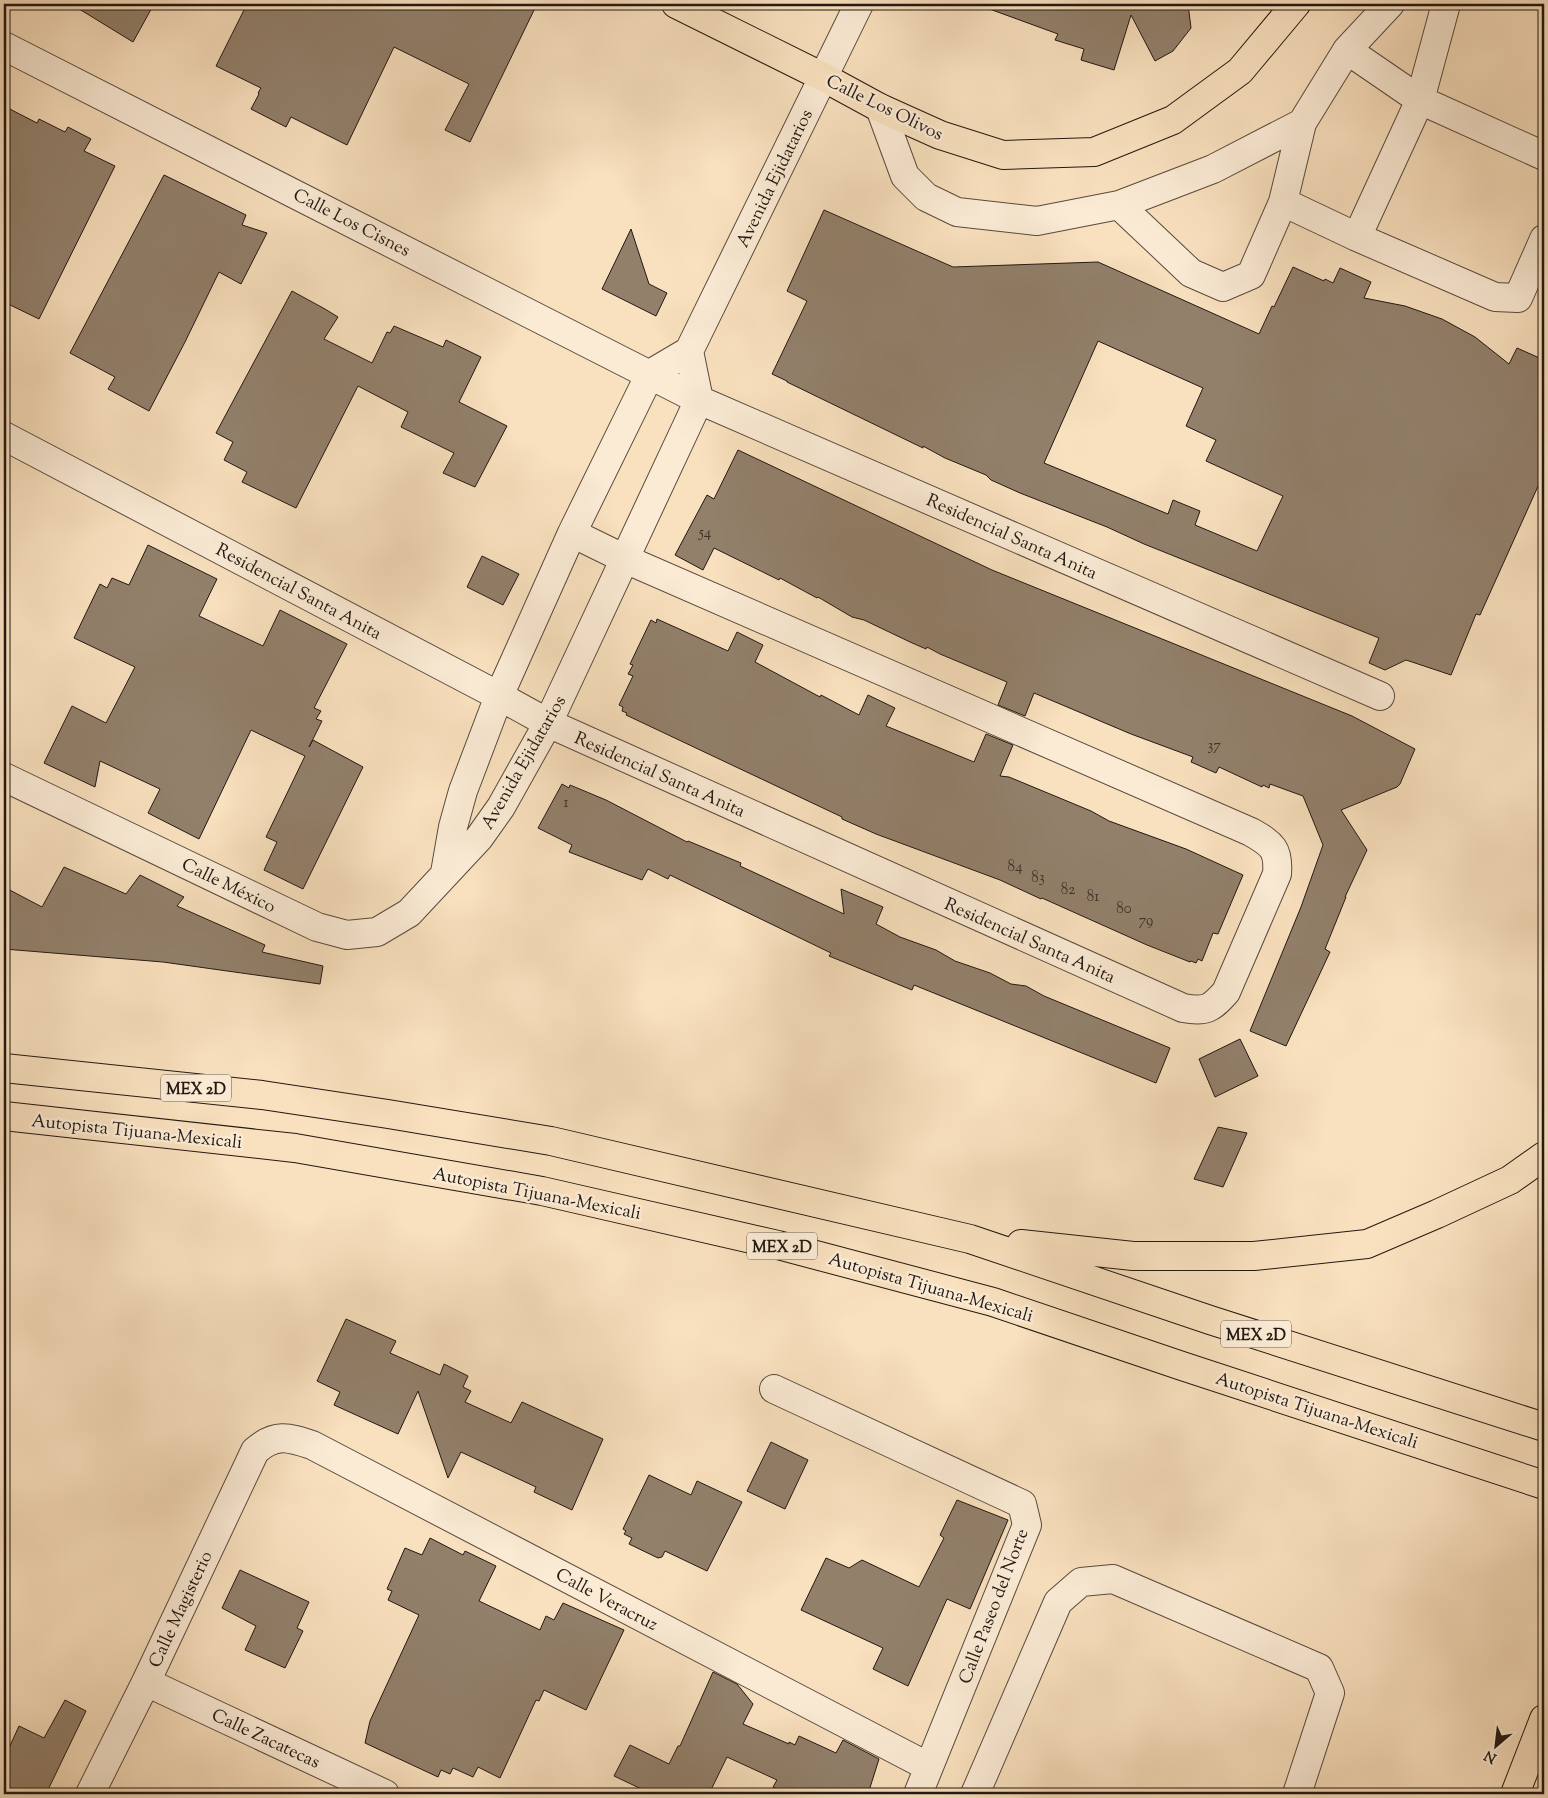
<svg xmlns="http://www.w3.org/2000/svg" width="1548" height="1798" font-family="'Sorts Mill Goudy',serif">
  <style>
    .building { fill: #92806b; stroke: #221812; fill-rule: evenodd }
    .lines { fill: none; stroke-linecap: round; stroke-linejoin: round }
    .minor-casing { stroke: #584a3d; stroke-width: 30 }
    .major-casing { stroke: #221812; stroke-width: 30 }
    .highway-casing { stroke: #221812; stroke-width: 30 }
    .minor { stroke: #fbebd5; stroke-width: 28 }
    .major { stroke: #f9e0be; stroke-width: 28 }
    .highway { stroke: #f9e0be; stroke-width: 28 }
    .labels { text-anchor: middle; stroke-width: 5; stroke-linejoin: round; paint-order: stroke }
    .number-label { font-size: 15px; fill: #3e3228 }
    .shield { fill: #fbebd5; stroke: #63574c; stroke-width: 1 }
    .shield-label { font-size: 16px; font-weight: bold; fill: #221812 }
    .street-label { font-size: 18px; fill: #221812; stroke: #fbebd5 }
  </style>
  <rect width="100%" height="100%" fill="#f9e0be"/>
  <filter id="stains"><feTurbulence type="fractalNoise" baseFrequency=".004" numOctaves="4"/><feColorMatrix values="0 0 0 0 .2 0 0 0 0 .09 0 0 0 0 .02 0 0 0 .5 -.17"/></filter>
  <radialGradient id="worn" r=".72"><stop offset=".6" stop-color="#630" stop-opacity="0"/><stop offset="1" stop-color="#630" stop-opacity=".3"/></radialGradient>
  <path class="building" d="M 71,4 L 154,4 L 133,42 Z
    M 247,4 L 537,4 L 470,142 L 445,130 L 469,84 L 394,47 L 347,145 L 291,117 L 286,127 L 251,109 L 259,94 L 258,93 L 261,88 L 216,66 Z
    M 985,4 L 1188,4 L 1191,28 L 1173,51 L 1155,61 L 1131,15 L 1114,70 L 1081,60 L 1084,49 L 1055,40 L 1058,34 L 984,7 Z
    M 4,106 L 37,123 L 39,119 L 65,132 L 68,127 L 91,139 L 84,151 L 115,166 L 39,319 L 4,302 Z
    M 164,175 L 246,215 L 242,225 L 267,233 L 241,284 L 219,272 L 185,342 L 149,411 L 108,389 L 115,377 L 70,353 Z
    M 824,210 L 953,267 L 1098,262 L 1259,334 L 1272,306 L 1274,307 L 1293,267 L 1324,281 L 1325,279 L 1333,283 L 1340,268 L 1371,282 L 1364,298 L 1405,306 L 1442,319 L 1475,337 L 1509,364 L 1517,348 L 1544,360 L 1544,473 L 1480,615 L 1476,614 L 1451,675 L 1406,660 L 1385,670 L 1369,663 L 1379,638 L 1144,544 L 1107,527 L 1020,493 L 991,480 L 986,475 L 945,458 L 923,446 L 923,448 L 787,382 L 787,381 L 772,374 L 807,301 L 787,291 ZM 1098,341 L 1203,388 L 1186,426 L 1216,440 L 1206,461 L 1283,496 L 1257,551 L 1195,525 L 1200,511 L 1173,500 L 1168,514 L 1044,463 Z
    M 631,229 L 649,284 L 667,293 L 656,316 L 602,289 Z
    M 292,291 L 325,309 L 338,317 L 324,339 L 372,363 L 387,332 L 390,333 L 394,326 L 443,347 L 446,340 L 481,357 L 459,402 L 507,426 L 475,487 L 443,473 L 454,453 L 401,427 L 408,412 L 358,386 L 296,508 L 242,482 L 247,472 L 224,460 L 233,442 L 216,433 Z
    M 738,450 L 992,570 L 1352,716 L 1415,749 L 1400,784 L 1397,787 L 1341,810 L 1367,850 L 1345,897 L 1346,897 L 1325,949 L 1330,952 L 1286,1046 L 1250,1031 L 1301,907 L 1323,845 L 1303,796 L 1270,784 L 1269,788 L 1263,785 L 1262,787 L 1219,767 L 1216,773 L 1191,762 L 1193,757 L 1131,734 L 1034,693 L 1025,716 L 998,705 L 1007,682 L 940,654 L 927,647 L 926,649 L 910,642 L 864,620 L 852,617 L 818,597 L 817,598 L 780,578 L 779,580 L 714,548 L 703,570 L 675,555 L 707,495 L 714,499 Z
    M 148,545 L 217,579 L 199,616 L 263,646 L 280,610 L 347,644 L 314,708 L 321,711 L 316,719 L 322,721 L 309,747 L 313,740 L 363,767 L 303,889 L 264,870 L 277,842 L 266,837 L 305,756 L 251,730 L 199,839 L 148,813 L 160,789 L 100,761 L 95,787 L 44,763 L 72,706 L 106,723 L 135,667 L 74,638 L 100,584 L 107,588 L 112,578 L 129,585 Z
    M 482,556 L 519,574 L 503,605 L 467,587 Z
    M 657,619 L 728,651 L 737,632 L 763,645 L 755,662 L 820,697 L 821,695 L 859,715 L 868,695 L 895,708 L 886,726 L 974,762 L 986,734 L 1013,745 L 1000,776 L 1009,777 L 1091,811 L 1109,821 L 1186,849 L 1243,875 L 1218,934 L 1213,933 L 1202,961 L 1198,959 L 1196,963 L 1191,961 L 1190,962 L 1147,945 L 1042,898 L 1041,899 L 1000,880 L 876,834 L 842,819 L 842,817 L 626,715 L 627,713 L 622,711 L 623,707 L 619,705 L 633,676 L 628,674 L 633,665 L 630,664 L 651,620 L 656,623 Z
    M 562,784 L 569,788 L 570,785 L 606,800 L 687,842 L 688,841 L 741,863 L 740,866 L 844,914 L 841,889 L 883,907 L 876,924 L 900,937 L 936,950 L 955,961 L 990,973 L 1011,984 L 1026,986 L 1044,996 L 1170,1048 L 1156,1083 L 914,985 L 912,990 L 829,956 L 831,953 L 670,875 L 668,879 L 648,869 L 642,880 L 569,852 L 572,845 L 538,828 Z
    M 64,867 L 126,894 L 140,875 L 184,897 L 177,906 L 265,945 L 262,952 L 323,966 L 320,984 L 163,962 L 4,949 L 4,887 L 42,907 Z
    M 1240,1039 L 1258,1076 L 1215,1097 L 1199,1059 Z
    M 1218,1127 L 1247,1133 L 1223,1187 L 1194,1179 Z
    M 346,1319 L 396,1341 L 390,1353 L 440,1375 L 444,1364 L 468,1376 L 463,1387 L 471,1391 L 465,1402 L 511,1423 L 522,1402 L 603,1439 L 572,1510 L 534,1492 L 536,1487 L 461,1452 L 448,1478 L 418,1391 L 398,1434 L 334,1405 L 340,1392 L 317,1381 Z
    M 771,1442 L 808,1460 L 785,1509 L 747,1491 Z
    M 649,1475 L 691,1495 L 697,1481 L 742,1502 L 707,1571 L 665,1551 L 662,1557 L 658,1558 L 629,1544 L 632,1538 L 624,1534 L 626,1531 L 623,1529 Z
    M 957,1500 L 1008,1520 L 970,1609 L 947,1599 L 908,1686 L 873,1669 L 883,1648 L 801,1610 L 826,1558 L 849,1568 L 862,1560 L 919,1587 L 944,1538 L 940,1535 Z
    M 430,1538 L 463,1555 L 465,1551 L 496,1566 L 479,1601 L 540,1630 L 546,1616 L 554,1620 L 563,1603 L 624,1630 L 586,1710 L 544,1690 L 539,1701 L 536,1700 L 500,1778 L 478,1767 L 473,1777 L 453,1768 L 450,1774 L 441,1770 L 438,1777 L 365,1743 L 370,1721 L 419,1615 L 388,1600 L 392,1591 L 387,1589 L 405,1548 L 422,1555 Z
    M 240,1570 L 309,1602 L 297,1628 L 303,1631 L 285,1668 L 245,1650 L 256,1626 L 222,1608 Z
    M 713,1672 L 737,1684 L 753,1704 L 743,1724 L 789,1744 L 789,1742 L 795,1745 L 799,1736 L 836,1753 L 843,1740 L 879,1759 L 868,1794 L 788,1794 L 773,1787 L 777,1780 L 727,1757 L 709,1794 L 652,1794 L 614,1776 L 630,1745 L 669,1764 L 678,1746 L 680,1746 Z
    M 65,1700 L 86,1711 L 46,1794 L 4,1794 L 4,1759 L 19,1726 L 44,1738 Z"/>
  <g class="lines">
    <g class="minor-casing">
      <path id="minor" d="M 4,46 L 699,400 L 1380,696
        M 1347,50 L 1390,4
        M 880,108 L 905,176 L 926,197 L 957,212 L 1037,221 L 1119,205 L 1213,169 L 1302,123 L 1347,50 L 1420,100 L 1544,156
        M 1283,202 L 1357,237 L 1495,297 L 1518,298 L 1544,239
        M 1119,205 L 1191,273 L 1223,287 L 1251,275 L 1283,202 L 1302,123
        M 1357,237 L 1420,100 L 1446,4
        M 4,436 L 499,696 L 548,723 L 1183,1008 C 1206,1012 1211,1009 1226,992 L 1277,874 C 1279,849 1272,844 1251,832 L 625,559 L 572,533
        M 4,777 L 317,927 L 347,935 L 377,932 L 409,913 L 479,838 L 501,807 L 548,723 L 699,400 L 689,351
        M 445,873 L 453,827 L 463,791 L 499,696 L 572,533 L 650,374 L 689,351 L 859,4
        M 774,1389 L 1022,1504 L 1027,1525 L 918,1794
        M 146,1682 L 385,1794
        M 90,1794 L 146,1682 L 255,1451 C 275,1433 288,1437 312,1445 L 929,1767
        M 975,1794 L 1058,1602 L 1081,1582 L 1113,1579 L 1319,1668 L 1330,1693 L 1297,1794"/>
    </g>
    <g class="major-casing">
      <path id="major" d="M 676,4 L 823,77 L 880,108 L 940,135 L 1003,155 L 1094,152 L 1173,120 L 1240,71 L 1296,4
        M 1515,1794 L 1544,1719"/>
    </g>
    <g class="highway-casing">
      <path id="highway" d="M 4,1068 L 262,1095 L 388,1114 L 551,1141 L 970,1239 L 1210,1320 L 1544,1427
        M 4,1116 L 295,1148 L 542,1191 L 778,1245 L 993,1302 L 1182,1366 L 1544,1485
        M 1021,1244 L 1133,1256 L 1254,1256 L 1367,1244 L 1437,1214 L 1510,1180 L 1544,1156"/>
    </g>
    <use href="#minor" class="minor"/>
    <use href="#major" class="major"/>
    <use href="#highway" class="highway"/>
  </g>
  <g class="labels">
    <g class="number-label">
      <text x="705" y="537">54</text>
      <text x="1214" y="750">37</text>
      <text x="566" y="807">1</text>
      <text x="1015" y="871">84</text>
      <text x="1038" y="882">83</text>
      <text x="1068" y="894">82</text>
      <text x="1093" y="901">81</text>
      <text x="1124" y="913">80</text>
      <text x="1146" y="925">79</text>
    </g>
    <g class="shield">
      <rect x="161" y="1074.5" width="70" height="27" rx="4"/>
      <rect x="747" y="1232.5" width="70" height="27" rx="4"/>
      <rect x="1221" y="1320.5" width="70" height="27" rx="4"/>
    </g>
    <g class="shield-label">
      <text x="196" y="1094">MEX 2D</text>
      <text x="782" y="1252">MEX 2D</text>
      <text x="1256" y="1340">MEX 2D</text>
    </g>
    <g class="street-label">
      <text transform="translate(885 107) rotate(26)" y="6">Calle Los Olivos</text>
      <text transform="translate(774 178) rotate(-64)" y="6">Avenida Ejidatarios</text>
      <text transform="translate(352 222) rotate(27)" y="6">Calle Los Cisnes</text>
      <text transform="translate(1012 536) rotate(24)" y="6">Residencial Santa Anita</text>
      <text transform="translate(299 591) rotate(28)" y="6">Residencial Santa Anita</text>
      <text transform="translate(523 762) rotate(-60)" y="6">Avenida Ejidatarios</text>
      <text transform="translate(660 774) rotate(24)" y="6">Residencial Santa Anita</text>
      <text transform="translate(229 885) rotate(26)" y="6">Calle México</text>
      <text transform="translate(1030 940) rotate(24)" y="6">Residencial Santa Anita</text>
      <text transform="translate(137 1131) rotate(6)" y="6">Autopista Tijuana-Mexicali</text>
      <text transform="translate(537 1193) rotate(11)" y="6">Autopista Tijuana-Mexicali</text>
      <text transform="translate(931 1287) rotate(16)" y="6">Autopista Tijuana-Mexicali</text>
      <text transform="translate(1317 1410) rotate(18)" y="6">Autopista Tijuana-Mexicali</text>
      <text transform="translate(607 1599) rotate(28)" y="6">Calle Veracruz</text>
      <text transform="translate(993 1606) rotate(-69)" y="6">Calle Paseo del Norte</text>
      <text transform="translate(180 1609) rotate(-65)" y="6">Calle Magisterio</text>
      <text transform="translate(266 1738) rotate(25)" y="6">Calle Zacatecas</text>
    </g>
  </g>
  <rect width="1548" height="1798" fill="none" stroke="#f9e0be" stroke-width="20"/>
  <rect x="5" y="5" width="1538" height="1788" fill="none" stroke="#221812" stroke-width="2.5"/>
  <rect x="10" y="10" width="1528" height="1778" fill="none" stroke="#221812"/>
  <g transform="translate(1496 1746) rotate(208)" stroke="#fbebd5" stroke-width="4" paint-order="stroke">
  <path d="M0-4L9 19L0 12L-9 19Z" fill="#221812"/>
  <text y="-8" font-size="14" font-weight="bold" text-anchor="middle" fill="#221812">N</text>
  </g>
  <rect width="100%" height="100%" filter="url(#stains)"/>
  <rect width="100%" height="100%" fill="url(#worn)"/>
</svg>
